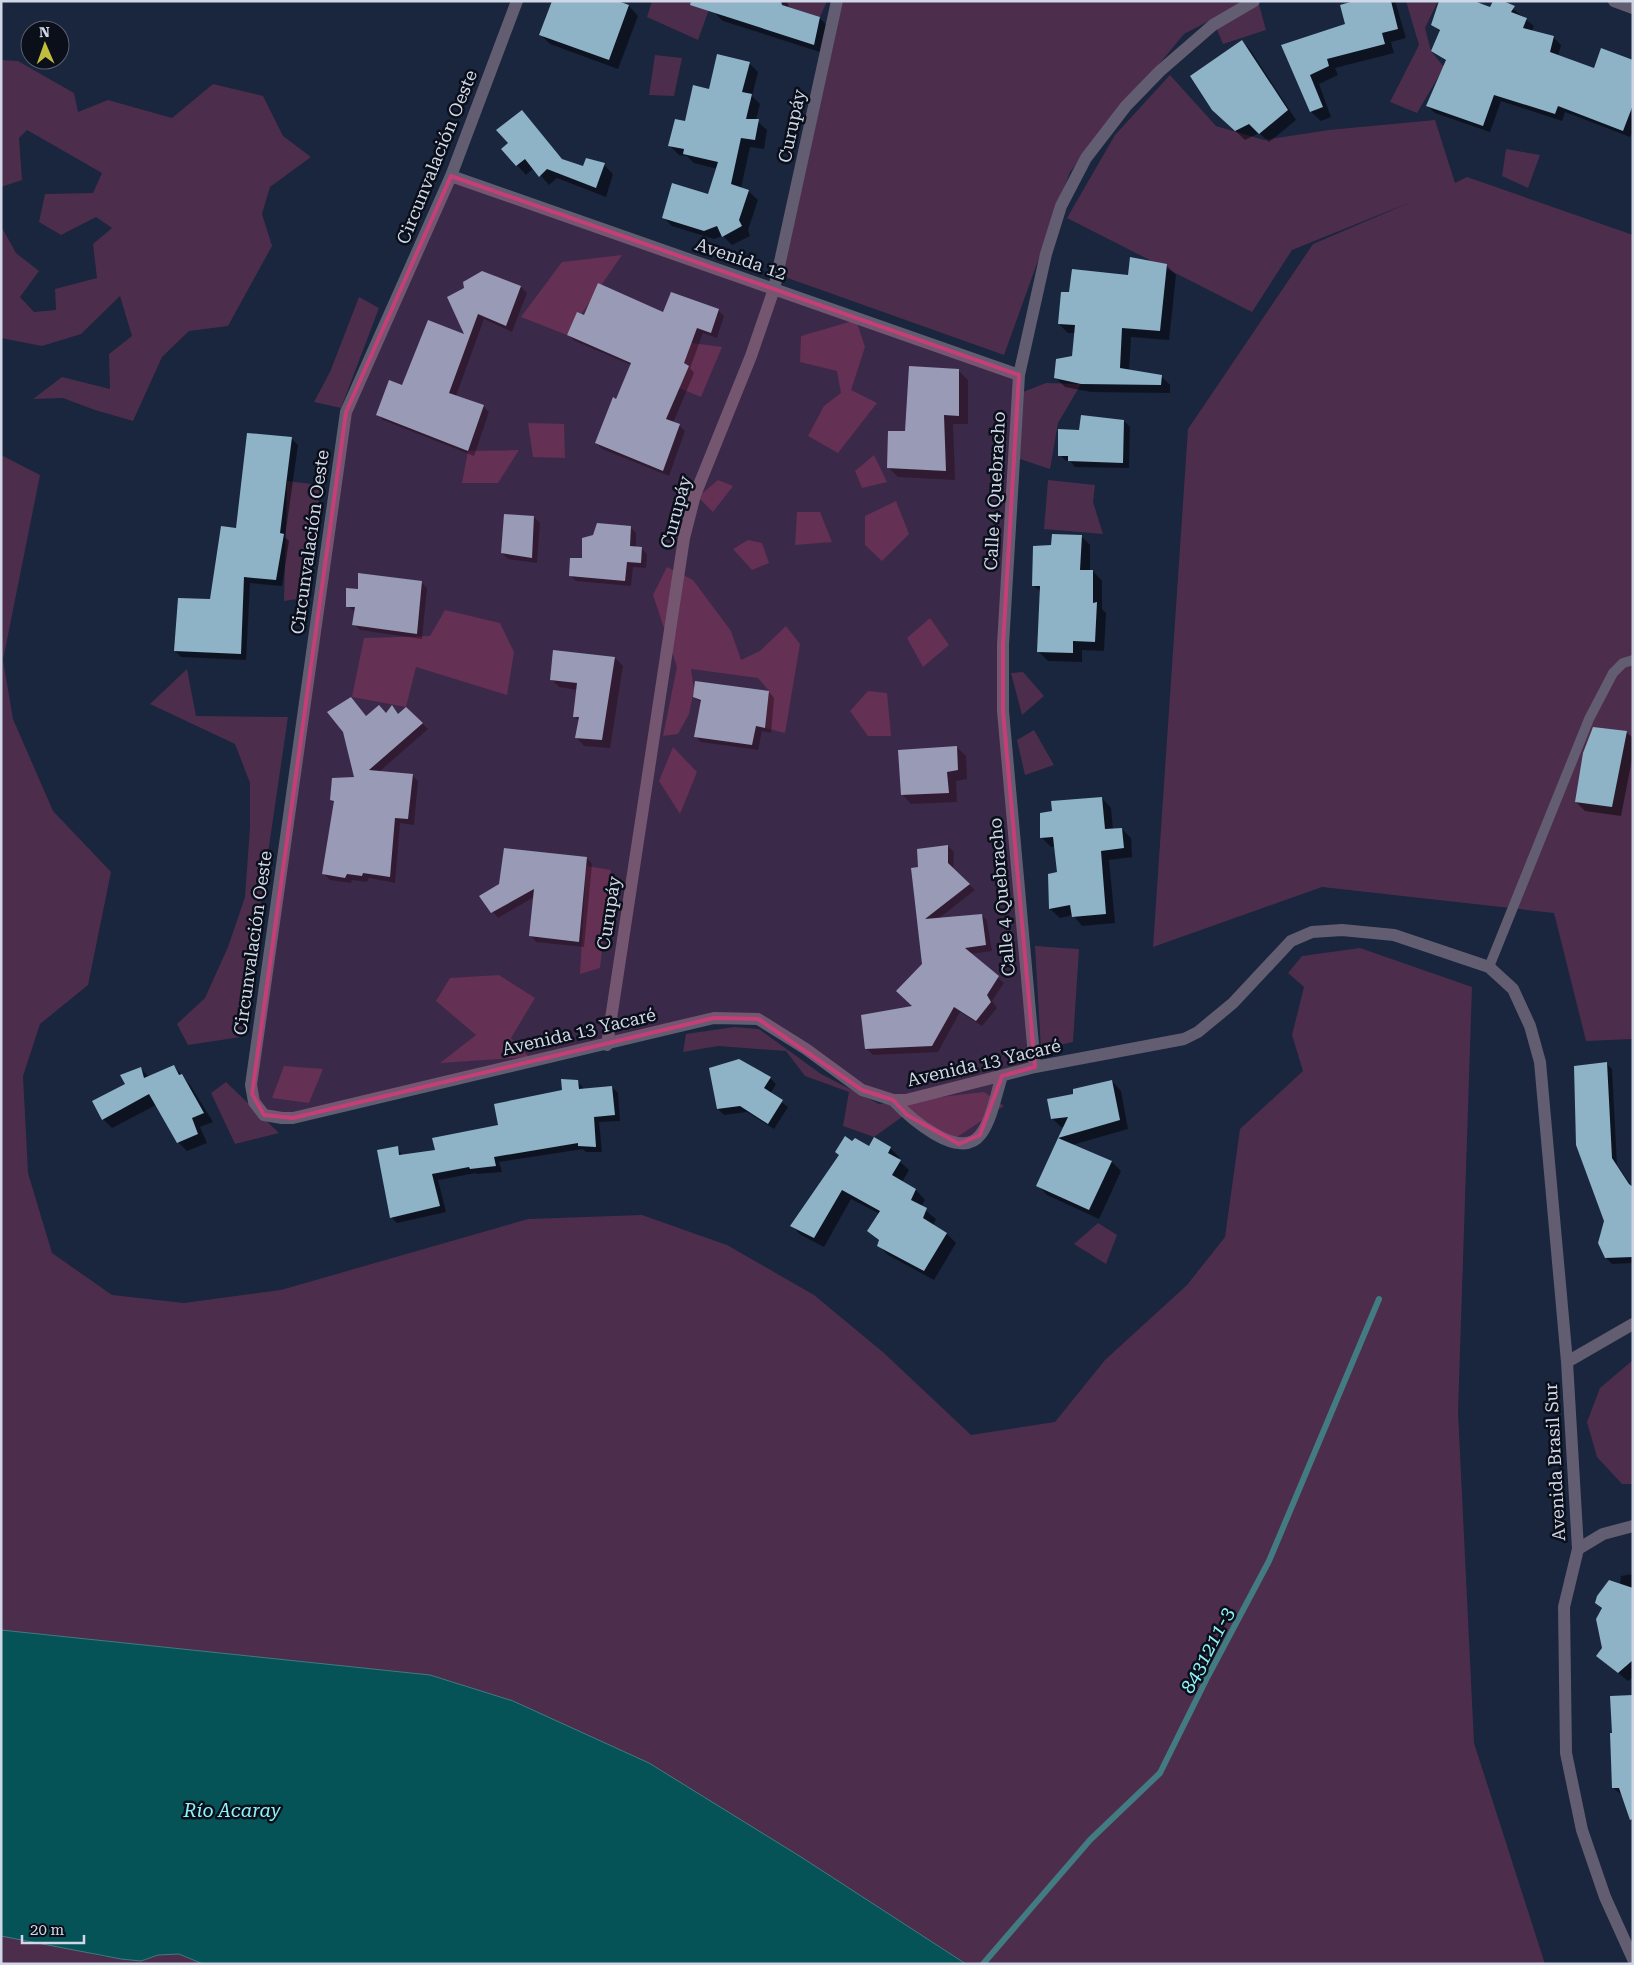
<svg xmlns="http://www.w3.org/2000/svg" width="1634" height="1965" font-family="'Roboto Serif',serif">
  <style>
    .green { fill: #4d2d4c }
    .water { fill: #055357; stroke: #427b82 }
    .shadow { fill: #0007 }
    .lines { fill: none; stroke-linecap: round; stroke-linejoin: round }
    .stream { stroke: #427b82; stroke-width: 6 }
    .building { fill: #8eb2c6 }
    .service { stroke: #625d70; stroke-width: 10 }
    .minor { stroke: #625d70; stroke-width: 12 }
    .marked { fill: #c53e77; fill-opacity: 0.2; stroke: #c53e77; stroke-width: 4; stroke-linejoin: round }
    .labels { text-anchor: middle; stroke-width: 5; stroke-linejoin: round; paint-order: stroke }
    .street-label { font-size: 18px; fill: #d0d8e8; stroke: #0a0f1a }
    .water-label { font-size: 19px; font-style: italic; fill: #8df4fb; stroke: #0a0f1a }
  </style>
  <rect width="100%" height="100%" fill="#1a253e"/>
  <path class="green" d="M 652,1 L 712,1 L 698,40 L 647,17 Z
    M 781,1 L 827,1 L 820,17 L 782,5 Z
    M 843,1 L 1247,1 L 1184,34 L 1070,172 L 1004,355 L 782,276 Z
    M 1258,1 L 1266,30 L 1223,44 L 1215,25 Z
    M 1406,1 L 1438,1 L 1425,28 L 1431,51 L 1444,67 L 1417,113 L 1390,102 L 1419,45 Z
    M 655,55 L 682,58 L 674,96 L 649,95 Z
    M 1,60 L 18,61 L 74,93 L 78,112 L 108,100 L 172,118 L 213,84 L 263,96 L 283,136 L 311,157 L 270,187 L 262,214 L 272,246 L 228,326 L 189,331 L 162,357 L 133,421 L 95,410 L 63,398 L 33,399 L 62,377 L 110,389 L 109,354 L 132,336 L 120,296 L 81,334 L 42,346 L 1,338 L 1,226 L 16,253 L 39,271 L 20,297 L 34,312 L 56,310 L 55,289 L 97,278 L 93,244 L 112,228 L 96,217 L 61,235 L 39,222 L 45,194 L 93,193 L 102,173 L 27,130 L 19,138 L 22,180 L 1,187 Z
    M 1170,75 L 1216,126 L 1264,140 L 1329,130 L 1435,120 L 1455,183 L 1467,177 L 1633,235 L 1633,1039 L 1586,1041 L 1554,913 L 1322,887 L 1153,947 L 1188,429 L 1313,244 L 1411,202 L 1292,250 L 1252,312 L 1067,218 L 1115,135 Z
    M 1506,149 L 1540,155 L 1528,188 L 1502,176 Z
    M 622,255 L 567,335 L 521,317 L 562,262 Z
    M 359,297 L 379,308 L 341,408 L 314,402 L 330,372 Z
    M 856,320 L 865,347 L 851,390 L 877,403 L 838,453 L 808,436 L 824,406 L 841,393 L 837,371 L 800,362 L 801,336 Z
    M 692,343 L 722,347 L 701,397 L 679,388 L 689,366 L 675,359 L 679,348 Z
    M 1046,383 L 1081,384 L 1058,423 L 1050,469 L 1011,456 L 1023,392 Z
    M 528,423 L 564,424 L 565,458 L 533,457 Z
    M 519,450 L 498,483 L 462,483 L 468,451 Z
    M 1,455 L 40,475 L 3,660 L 13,719 L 53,811 L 111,872 L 88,985 L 40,1024 L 23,1076 L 28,1173 L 52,1253 L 112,1295 L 184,1303 L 281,1290 L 528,1219 L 642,1215 L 727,1245 L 814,1295 L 884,1353 L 971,1435 L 1055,1422 L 1105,1360 L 1187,1285 L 1225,1237 L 1240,1129 L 1303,1071 L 1292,1035 L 1304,987 L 1288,973 L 1302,956 L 1360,948 L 1472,987 L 1458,1412 L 1474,1743 L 1545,1964 L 966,1964 L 801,1857 L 513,1701 L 430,1675 L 1,1630 Z
    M 874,455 L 887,482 L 862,488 L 855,471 Z
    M 718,480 L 733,486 L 713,512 L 698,497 Z
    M 1048,480 L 1095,485 L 1093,502 L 1103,534 L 1044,529 Z
    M 287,481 L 321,485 L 304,598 L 284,601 Z
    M 896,501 L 909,534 L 882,561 L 865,545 L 865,516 Z
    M 797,512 L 820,512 L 832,542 L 795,545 Z
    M 748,540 L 762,543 L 769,563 L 752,570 L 733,549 Z
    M 667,567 L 693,580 L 731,631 L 741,660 L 760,651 L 786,626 L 800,644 L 785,733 L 765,728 L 769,691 L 758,678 L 691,669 L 694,690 L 689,714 L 678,734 L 663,736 L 677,667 L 653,595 Z
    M 445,610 L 500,623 L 514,652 L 507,695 L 416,667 L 406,707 L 352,697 L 364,638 L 430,636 Z
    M 930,618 L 949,645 L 923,667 L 907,638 Z
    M 187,669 L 196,716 L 288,717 L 241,1037 L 188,1045 L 177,1024 L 205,998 L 228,947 L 245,897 L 250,827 L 250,783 L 235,744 L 150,704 Z
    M 1023,672 L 1044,696 L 1022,715 L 1011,673 Z
    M 868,691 L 887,693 L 891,736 L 868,736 L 850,711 Z
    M 1034,730 L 1054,765 L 1025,775 L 1017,740 Z
    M 673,747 L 697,772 L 680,814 L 659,781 Z
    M 586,866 L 611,870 L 600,968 L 580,974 Z
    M 1035,946 L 1079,949 L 1073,1042 L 1041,1049 Z
    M 499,975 L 535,998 L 511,1038 L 529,1057 L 440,1063 L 476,1035 L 436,1001 L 450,978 Z
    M 734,1027 L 759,1029 L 821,1074 L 879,1104 L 984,1092 L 1004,1106 L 951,1141 L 902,1117 L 874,1137 L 843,1126 L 849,1092 L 805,1076 L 786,1051 L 718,1046 L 683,1052 L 686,1034 Z
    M 284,1066 L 323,1069 L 309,1103 L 272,1098 Z
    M 226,1082 L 279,1133 L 235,1144 L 211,1093 Z
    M 1098,1223 L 1117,1235 L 1106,1264 L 1074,1244 Z
    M 1633,1360 L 1633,1484 L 1622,1484 L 1597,1457 L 1587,1422 L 1600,1388 Z
    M 1,1936 L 60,1946 L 100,1956 L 141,1961 L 158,1955 L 179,1954 L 203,1964 L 1,1964 Z"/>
  <path class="water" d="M 1,1630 L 430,1675 L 513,1701 L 649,1763 L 801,1857 L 966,1964 L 203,1964 L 179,1954 L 158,1955 L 141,1961 L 121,1959 L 1,1936 Z"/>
  <path class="shadow" d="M 615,1 L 629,6 L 638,16 L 618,69 L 550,44 L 541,35 Z
    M 716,1 L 787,1 L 789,8 L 820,18 L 829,28 L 823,53 L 723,21 L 713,11 Z
    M 1359,1 L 1395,1 L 1406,38 L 1391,42 L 1394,53 L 1335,68 L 1338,75 L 1319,84 L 1331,117 L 1321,121 L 1311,112 L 1282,46 L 1346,25 Z
    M 1491,8 L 1513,9 L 1534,26 L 1532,31 L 1553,37 L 1561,45 L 1558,56 L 1595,69 L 1633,62 L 1633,131 L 1630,137 L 1565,112 L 1562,121 L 1501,101 L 1490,132 L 1435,113 L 1427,106 L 1447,62 L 1432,50 L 1440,32 L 1432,24 Z
    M 1242,41 L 1251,51 L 1296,120 L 1269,142 L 1259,133 L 1245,140 L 1223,119 Z
    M 749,63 L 758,72 L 752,96 L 760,104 L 756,120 L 767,130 L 764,149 L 750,147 L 741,188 L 748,191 L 758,200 L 748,230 L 750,236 L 732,245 L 723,236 L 714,239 L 672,226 L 663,217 L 709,195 L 718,169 L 694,163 L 687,156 L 679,155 L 670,146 L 710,90 Z
    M 522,111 L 564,161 L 584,167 L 604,165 L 613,174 L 606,197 L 557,178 L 549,185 L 534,168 L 526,175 L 517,165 L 502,149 L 510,143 Z
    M 1166,265 L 1176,275 L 1169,340 L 1131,337 L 1129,371 L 1161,376 L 1170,385 L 1170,393 L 1091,392 L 1065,387 L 1056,378 L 1073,357 L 1075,333 L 1068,333 L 1059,324 L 1070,293 Z
    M 521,287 L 527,293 L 512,332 L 484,319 L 456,396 L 483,406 L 489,412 L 474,456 L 383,420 L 377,414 L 403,387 L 466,336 L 465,288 Z
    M 718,310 L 724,316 L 717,338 L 703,333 L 690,368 L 694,373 L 673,423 L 679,425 L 685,431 L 669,476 L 602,449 L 596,443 L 631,365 L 575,341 L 569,335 L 585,317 Z
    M 959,371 L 968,380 L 968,424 L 953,424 L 955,480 L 898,477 L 889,468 L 906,432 Z
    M 1124,421 L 1130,427 L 1129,468 L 1075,467 L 1070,461 L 1066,461 L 1060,455 L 1080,432 Z
    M 292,439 L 298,445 L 285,537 L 289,541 L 282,586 L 250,583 L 246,660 L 181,657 L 175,651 L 211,600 Z
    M 534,517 L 540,523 L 537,563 L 508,559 L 502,553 Z
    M 630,527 L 636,533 L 636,547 L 641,548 L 647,554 L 646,568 L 633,567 L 631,586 L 576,581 L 570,575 L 583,559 Z
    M 1081,536 L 1090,545 L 1090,571 L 1093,571 L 1102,581 L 1102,609 L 1106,613 L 1104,651 L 1082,650 L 1082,662 L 1048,661 L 1039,652 L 1041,592 L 1033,585 L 1052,546 Z
    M 421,582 L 427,588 L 422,639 L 360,630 L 354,624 L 355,612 L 348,606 L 359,590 Z
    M 615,658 L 623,666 L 610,748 L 584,746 L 576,737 L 579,721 L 574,716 L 577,690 L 559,687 L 551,679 Z
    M 769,692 L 774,698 L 771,733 L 762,731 L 758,750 L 701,742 L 695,736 L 702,703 L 694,697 Z
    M 351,698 L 367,717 L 386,714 L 392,707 L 399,715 L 422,723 L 428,729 L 379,772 L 412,775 L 418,781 L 414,825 L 400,823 L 395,883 L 369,878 L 367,882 L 352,880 L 351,883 L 330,880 L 324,874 L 335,803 L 331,799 L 355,779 Z
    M 1626,732 L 1633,738 L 1633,754 L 1621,816 L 1585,811 L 1576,802 Z
    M 957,747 L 966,756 L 967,779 L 956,781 L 957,802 L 911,804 L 902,794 Z
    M 1102,798 L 1111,808 L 1113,830 L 1122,829 L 1131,838 L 1132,857 L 1109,860 L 1115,923 L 1082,926 L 1073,915 L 1060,918 L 1050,909 L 1059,873 L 1055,846 L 1051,847 L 1042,838 Z
    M 948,846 L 954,852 L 953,870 L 975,890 L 938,919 L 982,915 L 987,921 L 992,951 L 970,954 L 1004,983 L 992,1001 L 997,1008 L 982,1026 L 960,1012 L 938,1052 L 873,1055 L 867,1049 L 914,1007 L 923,965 L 919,868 Z
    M 587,858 L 592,864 L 584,947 L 536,942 L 531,936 L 534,897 L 498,918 L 481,896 Z
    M 1606,1063 L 1612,1069 L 1617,1165 L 1633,1188 L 1633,1263 L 1612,1264 L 1606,1258 Z
    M 174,1066 L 190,1085 L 213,1122 L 200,1127 L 207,1143 L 187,1151 L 178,1142 L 156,1105 L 112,1128 L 103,1119 L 140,1068 L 149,1077 Z
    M 770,1078 L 776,1084 L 770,1094 L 788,1107 L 774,1129 L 747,1112 L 724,1115 L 718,1109 Z
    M 577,1081 L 584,1089 L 612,1087 L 618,1093 L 620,1121 L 599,1122 L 602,1152 L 586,1152 L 583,1149 L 499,1162 L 502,1172 L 477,1174 L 476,1173 L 438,1180 L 446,1212 L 397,1223 L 391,1217 L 397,1148 L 403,1156 L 436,1151 L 500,1126 L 563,1091 Z
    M 1112,1081 L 1121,1091 L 1128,1129 L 1072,1145 L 1112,1162 L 1121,1171 L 1099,1219 L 1047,1195 L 1038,1185 L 1064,1142 L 1059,1138 L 1064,1127 L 1061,1127 L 1052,1118 L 1074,1095 Z
    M 852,1143 L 870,1147 L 890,1148 L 900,1158 L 898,1160 L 909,1170 L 902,1182 L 916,1190 L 925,1200 L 921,1207 L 936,1219 L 933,1226 L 947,1234 L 956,1243 L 934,1280 L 888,1255 L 878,1245 L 880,1242 L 869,1231 L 880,1214 L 851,1199 L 824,1247 L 801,1235 L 792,1226 Z
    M 1633,1574 L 1633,1677 L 1628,1681 L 1597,1656 L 1603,1648 L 1603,1610 L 1596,1603 L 1620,1585 L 1621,1576 Z
    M 1633,1697 L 1633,1824 L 1623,1796 L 1613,1788 Z"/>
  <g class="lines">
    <path class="stream" d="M 983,1964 L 1090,1840 L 1160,1773 L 1208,1676 L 1269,1561 L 1379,1299"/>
  </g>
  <path class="building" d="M 552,1 L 618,1 L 629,5 L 609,60 L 539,35 Z
    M 691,1 L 781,1 L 782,5 L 820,17 L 814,45 L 690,5 Z
    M 1354,1 L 1391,1 L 1398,29 L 1382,33 L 1385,44 L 1327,59 L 1329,66 L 1310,75 L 1323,107 L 1310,112 L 1281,45 L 1345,24 L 1340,5 Z
    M 1439,1 L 1474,1 L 1490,7 L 1493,1 L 1503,1 L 1515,6 L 1511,12 L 1527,18 L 1523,28 L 1554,36 L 1550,52 L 1594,68 L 1601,48 L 1633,60 L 1633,105 L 1623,131 L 1558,106 L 1555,114 L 1494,95 L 1483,126 L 1426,106 L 1446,60 L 1431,51 L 1440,30 L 1431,25 Z
    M 1242,40 L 1288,110 L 1259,134 L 1249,124 L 1235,131 L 1212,110 L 1190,76 Z
    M 717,54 L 750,62 L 742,92 L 752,94 L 746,119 L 759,119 L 755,140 L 741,138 L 731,184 L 749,190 L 739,220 L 742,226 L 722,237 L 717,226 L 704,231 L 662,218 L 672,183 L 708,194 L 718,162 L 683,154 L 684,149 L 668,146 L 675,119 L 685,121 L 693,85 L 709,89 Z
    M 522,110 L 562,159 L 583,166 L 586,158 L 605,163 L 596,188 L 547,169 L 539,177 L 525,159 L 516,166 L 501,149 L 508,143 L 496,130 Z
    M 1130,257 L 1167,264 L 1160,331 L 1122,328 L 1120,368 L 1162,375 L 1161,385 L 1081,384 L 1054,378 L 1056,359 L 1072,356 L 1075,325 L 1058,324 L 1061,292 L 1069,292 L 1072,269 L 1128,275 Z
    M 482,271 L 521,286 L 506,326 L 478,314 L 449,393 L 484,405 L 468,451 L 376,415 L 389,380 L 402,385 L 428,320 L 464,334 L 447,297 L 464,288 L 463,282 Z
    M 598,283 L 663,312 L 671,292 L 719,309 L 711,333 L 697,328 L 684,363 L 689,366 L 666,419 L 680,424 L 663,471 L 595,443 L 613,397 L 616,399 L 631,363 L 567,335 L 577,312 L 584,315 Z
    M 909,366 L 959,369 L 959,416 L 944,415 L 946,471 L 887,468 L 888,431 L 905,431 Z
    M 1081,415 L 1124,420 L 1123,463 L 1068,461 L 1068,456 L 1058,456 L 1058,429 L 1079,430 Z
    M 247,433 L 292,437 L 280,533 L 284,534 L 276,580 L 244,577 L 241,654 L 174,651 L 178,598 L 210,599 L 221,526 L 236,528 Z
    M 504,514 L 534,516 L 532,558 L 501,553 Z
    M 597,523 L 631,526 L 630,546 L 642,547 L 641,563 L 627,562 L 625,581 L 569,576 L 570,558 L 582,558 L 582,538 L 593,535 Z
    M 1052,534 L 1082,535 L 1080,570 L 1093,570 L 1093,603 L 1097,602 L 1095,642 L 1073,641 L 1073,653 L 1037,652 L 1040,586 L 1032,586 L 1033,546 L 1051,545 Z
    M 358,573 L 422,581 L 417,634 L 352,625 L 355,607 L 346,607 L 346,588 L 358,589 Z
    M 553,650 L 615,657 L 602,740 L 575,738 L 579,717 L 573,717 L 577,683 L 550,680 Z
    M 695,681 L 769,691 L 765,728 L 756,726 L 752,745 L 694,737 L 701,700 L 693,697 Z
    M 351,697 L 366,716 L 379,705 L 386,713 L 392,705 L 398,714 L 406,707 L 423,723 L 369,770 L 413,774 L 408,819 L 395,818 L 390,877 L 363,873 L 362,876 L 347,874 L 345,878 L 322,874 L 334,801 L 330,800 L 332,778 L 354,777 L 343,732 L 327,712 Z
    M 1593,727 L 1627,731 L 1612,807 L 1575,802 L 1583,753 Z
    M 957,746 L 958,770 L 947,772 L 949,793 L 901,795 L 898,750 Z
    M 1102,797 L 1105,829 L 1122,828 L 1124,848 L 1101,851 L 1106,914 L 1072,917 L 1070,905 L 1049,909 L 1048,874 L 1057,872 L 1053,837 L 1040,838 L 1040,813 L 1052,811 L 1051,801 Z
    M 948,845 L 948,863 L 970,884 L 925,919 L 982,914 L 986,945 L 965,948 L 999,976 L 987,995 L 991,1002 L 976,1021 L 954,1007 L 932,1046 L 865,1049 L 861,1015 L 912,1006 L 896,991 L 922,964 L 911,868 L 918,867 L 917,849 Z
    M 504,848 L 587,857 L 579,942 L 529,936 L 534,889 L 491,913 L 479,896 L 499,884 Z
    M 739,1059 L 771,1077 L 764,1088 L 783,1100 L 768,1124 L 740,1106 L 717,1109 L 709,1068 Z
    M 1607,1062 L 1612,1158 L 1629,1184 L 1633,1187 L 1633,1257 L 1605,1258 L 1598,1243 L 1604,1221 L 1576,1145 L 1574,1066 Z
    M 174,1065 L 179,1075 L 182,1074 L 204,1113 L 192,1118 L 198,1134 L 177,1143 L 149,1094 L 102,1120 L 92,1101 L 125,1084 L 120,1075 L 141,1067 L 144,1078 Z
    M 561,1079 L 578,1080 L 579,1089 L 612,1086 L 615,1115 L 594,1117 L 596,1147 L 578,1146 L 578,1143 L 494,1157 L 496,1166 L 470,1169 L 469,1167 L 432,1174 L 440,1206 L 390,1218 L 377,1150 L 398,1146 L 399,1155 L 435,1150 L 432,1138 L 498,1125 L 494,1104 L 562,1090 Z
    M 1112,1080 L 1120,1120 L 1058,1138 L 1068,1117 L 1051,1119 L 1047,1099 L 1073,1094 L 1073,1089 Z
    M 845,1136 L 852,1141 L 855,1138 L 869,1146 L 874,1137 L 891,1147 L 888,1153 L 901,1160 L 892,1175 L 916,1189 L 911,1200 L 927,1208 L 923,1218 L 947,1233 L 924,1271 L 877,1246 L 879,1240 L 867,1231 L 880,1211 L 842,1190 L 814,1238 L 790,1226 L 839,1155 L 835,1152 Z
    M 1058,1138 L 1112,1161 L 1089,1210 L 1036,1186 Z
    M 1609,1580 L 1633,1588 L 1633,1660 L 1618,1673 L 1596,1656 L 1602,1648 L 1596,1619 L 1602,1608 L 1595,1603 L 1597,1596 Z
    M 1633,1695 L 1633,1819 L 1630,1820 L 1619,1788 L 1612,1788 L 1610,1733 L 1612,1733 L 1610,1696 Z"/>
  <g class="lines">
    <path class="service" d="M 1489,967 L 1589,719 L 1613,673 L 1623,663 L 1633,660"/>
    <path class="minor" d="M 517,1 L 451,176 L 346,412 L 251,1085 L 254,1102 L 264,1115 L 282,1118 L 293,1118 L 714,1018 L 758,1019 L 806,1049 L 862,1090 L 893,1100 L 906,1100 L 1035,1067 L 1184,1039 L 1198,1032 L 1233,1003 L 1291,941 L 1312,932 L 1342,930 L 1394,935 L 1489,967 L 1513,989 L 1530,1026 L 1540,1062 L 1567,1362 L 1578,1549 L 1564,1607 L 1566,1753 L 1582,1830 L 1605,1897 L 1633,1959
      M 1614,1 L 1633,8
      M 451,176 C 640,242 830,307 1019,375
      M 607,1045 L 684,538 L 695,495 L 751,356 L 774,289 L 837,1
      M 1035,1067 L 1003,711 L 1003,645 L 1019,375 L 1046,254 L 1061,206 L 1086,158 L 1126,106 L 1160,71 L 1213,25 L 1254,1
      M 893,1100 C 909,1117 960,1163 981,1134 C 992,1119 996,1094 1002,1076
      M 1567,1362 L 1633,1324
      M 1578,1549 L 1603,1534 L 1633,1526"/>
  </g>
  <path class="marked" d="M 451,176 L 1019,375 L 1003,645 L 1003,711 L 1035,1067 L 1002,1076 L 980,1135 L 959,1144 L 907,1115 L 893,1100 L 862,1090 L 758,1019 L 714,1018 L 293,1118 L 264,1115 L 252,1094 L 346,412 Z"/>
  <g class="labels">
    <g class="street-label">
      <text transform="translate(792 126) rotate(-78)" y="6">Curupa´y</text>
      <text transform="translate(437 157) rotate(-68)" y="6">Circunvalación Oeste</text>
      <text transform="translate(741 259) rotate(19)" y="6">Avenida 12</text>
      <text transform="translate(995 491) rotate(-87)" y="6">Calle 4 Quebracho</text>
      <text transform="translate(676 512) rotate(-75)" y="6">Curupa´y</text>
      <text transform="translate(310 542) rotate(-82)" y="6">Circunvalación Oeste</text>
      <text transform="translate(1002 897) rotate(-95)" y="6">Calle 4 Quebracho</text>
      <text transform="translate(609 913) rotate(-81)" y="6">Curupa´y</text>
      <text transform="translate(253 943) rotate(-82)" y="6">Circunvalación Oeste</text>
      <text transform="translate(579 1032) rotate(-13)" y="6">Avenida 13 Yacaré</text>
      <text transform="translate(984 1063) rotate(-13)" y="6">Avenida 13 Yacaré</text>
      <text transform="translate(1555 1462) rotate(-93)" y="6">Avenida Brasil Sur</text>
    </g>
    <g class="water-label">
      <text transform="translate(1207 1650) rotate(-63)" y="7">8431211-3</text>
      <text x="232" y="1817">Río Acaray</text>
    </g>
  </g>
  <rect width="1634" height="1965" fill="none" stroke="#d0d8e8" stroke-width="5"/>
  <g transform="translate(45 45) rotate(358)"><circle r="24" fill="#0a0f1a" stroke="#595f6c"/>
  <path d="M0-4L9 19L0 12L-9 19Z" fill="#c2bd3f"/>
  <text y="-8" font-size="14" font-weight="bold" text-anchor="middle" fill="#d0d8e8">N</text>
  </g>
  <path d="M22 1935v8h62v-8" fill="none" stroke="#d0d8e8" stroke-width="2.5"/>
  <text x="30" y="1935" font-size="15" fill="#d0d8e8" stroke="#0a0f1a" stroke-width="4" paint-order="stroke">20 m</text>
</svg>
